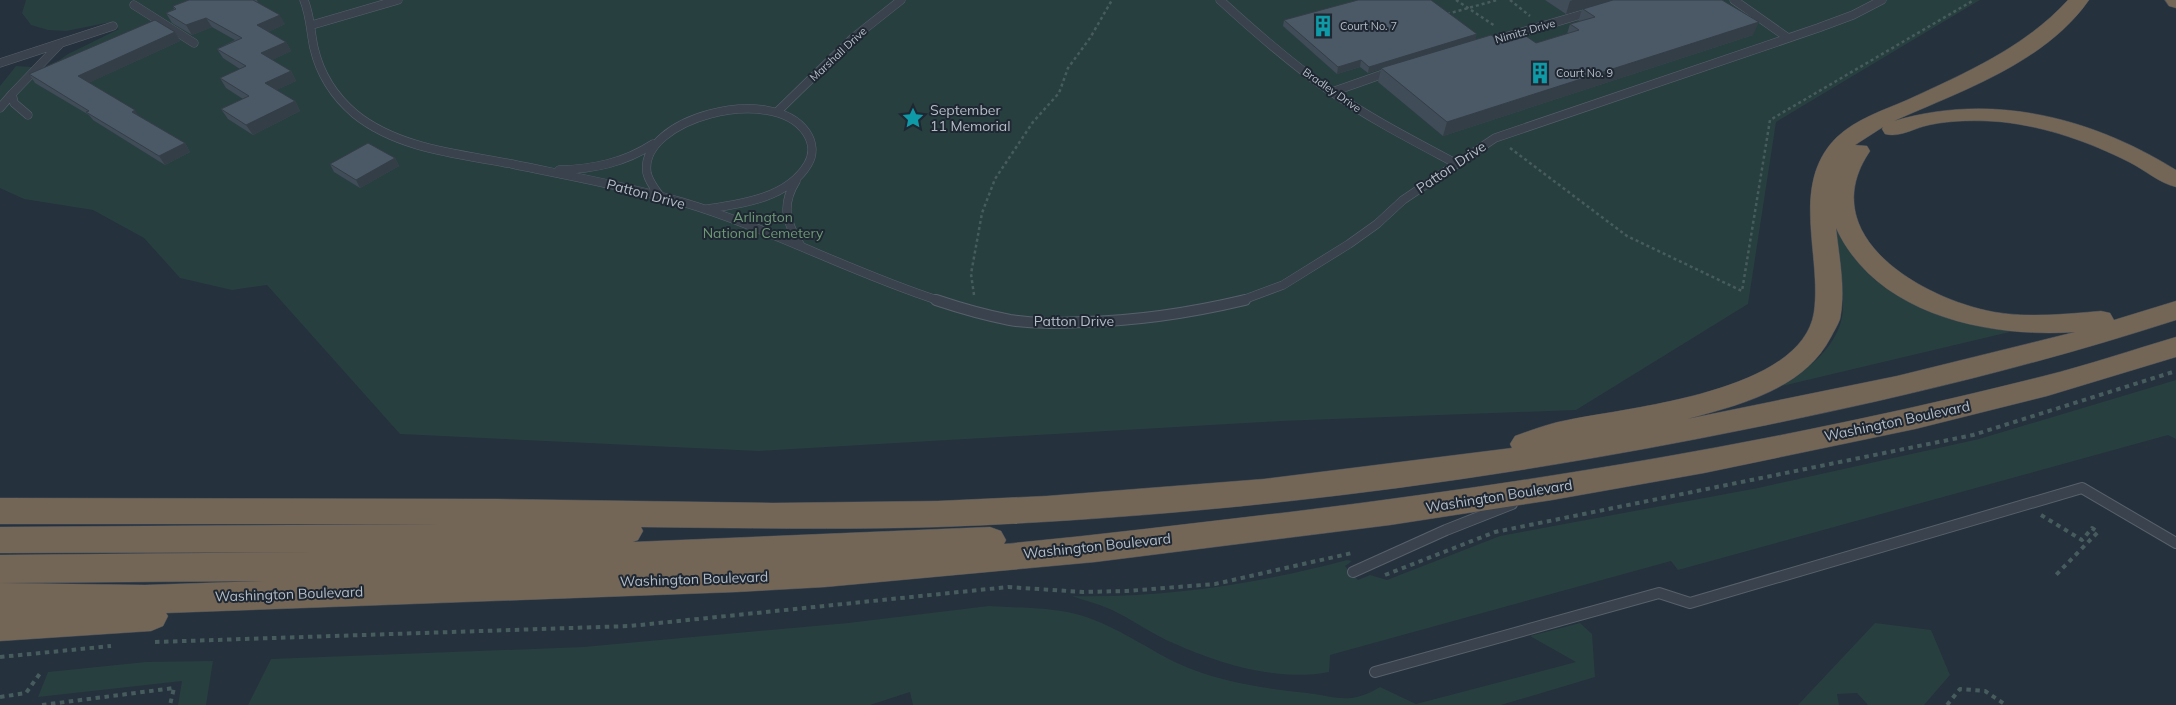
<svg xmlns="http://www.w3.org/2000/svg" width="2176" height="705" font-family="Mulish,sans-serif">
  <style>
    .green { fill: #283f3f }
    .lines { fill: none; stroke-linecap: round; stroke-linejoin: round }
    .lane-far1-casing { stroke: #57606b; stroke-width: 9 }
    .lane-casing { stroke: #57606b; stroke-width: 12 }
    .highway-casing { stroke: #444d58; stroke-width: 1 }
    .path-far1 { stroke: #475c5d; stroke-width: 2.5; stroke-dasharray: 3 3; stroke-linecap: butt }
    .path { stroke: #475c5d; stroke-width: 4; stroke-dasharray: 4.5 4.5; stroke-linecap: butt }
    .lane-far1 { stroke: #39424d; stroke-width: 8 }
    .lane { stroke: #39424d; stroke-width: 10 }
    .highway { fill: #736656; fill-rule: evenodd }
    .wall { fill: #404c58 }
    .shaded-wall { fill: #343e47 }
    .building { fill: #4b5866; stroke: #343e47 }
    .labels { text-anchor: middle; stroke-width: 4; stroke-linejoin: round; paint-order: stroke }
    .far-poi-label { font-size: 11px; fill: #b5bdc8; stroke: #1e2732; text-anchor: start }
    .far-street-label { font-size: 11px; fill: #b5bdc8; stroke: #1e2732 }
    .poi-label { font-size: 14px; fill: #b5bdc8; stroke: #1e2732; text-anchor: start }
    .street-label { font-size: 14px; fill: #b5bdc8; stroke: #1e2732 }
    .park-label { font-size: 14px; fill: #6d9875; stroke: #1e2732 }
  </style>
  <rect width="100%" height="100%" fill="#25313d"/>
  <path class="green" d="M 26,0 L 1980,0 L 1776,122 L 1748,304 L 1576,410 L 1281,421 L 758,451 L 400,434 L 267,285 L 232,290 L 180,278 L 144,238 L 93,210 L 24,199 L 0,188 L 0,86 L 16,66 L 48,68 L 68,54 L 119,29 L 106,23 L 66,31 L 48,30 L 31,25 L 22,13 Z
    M 1834,224 L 1883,280 L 2018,330 L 1782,386 C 1807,370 1836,348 1842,317 C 1846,293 1837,249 1834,224 Z
    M 2176,380 L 2176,439 L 2168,435 L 1678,570 L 1671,561 L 1330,655 L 1329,672 C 1278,682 1220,664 1173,643 C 1152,634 1133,620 1112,610 C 1100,604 1085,601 1072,596 C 1165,598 1257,584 1347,560 L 1352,561 L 1345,566 L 1358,580 L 1370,575 L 1387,580 L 1500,536 L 1758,488 L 1979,439 Z
    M 989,606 C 1017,608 1048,607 1076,614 C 1111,623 1143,646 1175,662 C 1217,682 1262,688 1307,693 C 1339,697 1350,705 1380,687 L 1416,704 L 1576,662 L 1530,636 L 1580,623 L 1592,634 L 1595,677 L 1501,705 L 913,705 L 910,692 L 870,705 L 248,705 L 271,659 L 583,647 L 848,623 Z
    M 1875,623 L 1931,630 L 1950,675 L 1924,705 L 1868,705 L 1857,693 L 1837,694 L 1839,705 L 1798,705 Z
    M 213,661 L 206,705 L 178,705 L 182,681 L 38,697 L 48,672 L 146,662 Z"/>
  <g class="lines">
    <g class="lane-far1-casing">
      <path id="lane-far1" d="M 304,0 C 311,18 310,30 314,48 C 320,74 335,97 355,114 C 398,149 460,154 512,164 C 569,176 626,186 682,202 C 770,228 852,273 940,301
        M 1220,0 C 1255,32 1290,63 1329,90 C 1369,118 1412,140 1455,163
        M 1734,0 L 1788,38
        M 134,5 L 194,43
        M 312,25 L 398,0
        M 1485,43 L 1590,12
        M 0,63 L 113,26
        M 1332,92 L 1389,72
        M 0,108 L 12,94
        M 777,112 L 853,38 L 901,0
        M 28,115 L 14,103 L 12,94 L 60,44
        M 559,170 C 593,169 624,163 653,144
        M 796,181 C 781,205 786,223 801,246
        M 660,196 C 655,189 649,182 647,173 C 638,119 772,83 806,132 C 813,142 814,154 808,164 C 788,198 742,204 707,209
        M 1240,301 L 1283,285 L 1349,244 L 1377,224 L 1403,200 L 1495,138 L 1818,28 L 1853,15 L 1882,0"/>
    </g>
    <g class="lane-casing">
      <path id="lane" d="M 936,300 C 960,308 984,315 1010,320 C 1034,324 1058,323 1082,322 C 1139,321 1190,313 1245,300
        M 1353,572 L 1446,530 L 1512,504
        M 1375,672 L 1659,593 L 1690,603 L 2082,488 L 2176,543"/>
    </g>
    <g class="highway-casing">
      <path id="highway" d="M 2068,0 L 2089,0 C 2045,63 1961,91 1894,121 C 1991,92 2091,117 2176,170 L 2176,187 C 2159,183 2145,170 2129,162 C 2089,142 2047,127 2002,122 C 1978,120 1952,120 1929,125 C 1914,128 1900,138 1885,134 L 1882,129 L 1883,127 L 1855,145 L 1867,146 L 1870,151 C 1812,236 1923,299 1994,312 C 2029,318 2066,314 2101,311 L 2110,313 L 2114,320 L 2176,301 L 2176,320 C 2037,365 1895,399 1752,428 C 1484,483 1211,517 938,527 C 839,530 740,528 641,527 L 643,531 L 638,540 L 633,542 L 990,527 L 1001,531 L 1006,540 L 1004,544 C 1100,535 1195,523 1290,512 C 1543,481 1796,439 2044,376 C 2088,365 2132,350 2176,337 L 2176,357 L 2047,396 L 1915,429 L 1704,473 L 1552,500 L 1390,525 L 1095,562 L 825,587 L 736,592 L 166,613 L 168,616 L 163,626 L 151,631 L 0,641 L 0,583 L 145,585 L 264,581 L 0,583 L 0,555 L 317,552 L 0,553 L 0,527 L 441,524 L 0,524 L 0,498 L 497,499 L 773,503 L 938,501 L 1047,496 L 1264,479 L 1512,448 L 1510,444 L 1515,436 C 1532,430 1550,423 1568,420 C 1631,407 1802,392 1814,312 C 1822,255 1789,184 1837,137 C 1856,119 1884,110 1907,100 C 1965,73 2024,48 2068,0 ZM 1836,228 C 1876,315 1988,338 2075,332 L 1897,376 L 1687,419 C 1740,405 1804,389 1831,337 C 1834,331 1838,325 1840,319 C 1846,290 1839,257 1836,228 Z
        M 2165,0 L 2176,0 L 2176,8 L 2169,6 Z"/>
    </g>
    <path class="path-far1" d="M 1456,0 L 1495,26
      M 1510,0 L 1530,16
      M 1447,14 L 1497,0
      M 1510,148 L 1627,236 L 1742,291 L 1770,120 L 1974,0
      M 974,295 L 971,274 L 982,213 L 995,179 L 1033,122 L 1059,93 L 1068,68 L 1090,38 L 1112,0"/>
    <path class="path" d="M 2041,515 L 2082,540 L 2092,528 L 2098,532 L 2054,577
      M 1385,575 L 1495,532 L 1973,435 L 2176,371
      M 155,642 L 630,626 L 1008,587 L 1083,592 L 1127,591 L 1215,584 L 1352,553 L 1354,555
      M 0,657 L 111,646
      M 0,697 L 26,693 L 41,672
      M 42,705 L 174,688 L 170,705
      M 1947,705 L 1960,689 L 1985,691 L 2006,705"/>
    <use href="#lane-far1" class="lane-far1"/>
    <use href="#lane" class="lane"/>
    <use href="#highway" class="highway"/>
  </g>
  <path class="wall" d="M 189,0 L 257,0 L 258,3 L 285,24 L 268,32 L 286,42 L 291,51 L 272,60 L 291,71 L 296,81 L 276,90 L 295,101 L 300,111 L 253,135 L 228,119 L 221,109 L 243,99 L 226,88 L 220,78 L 240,69 L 223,58 L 217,49 L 235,40 L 212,27 L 192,35 L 172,23 L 166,13 L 174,9 L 173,6 Z
    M 1545,0 L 1722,0 L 1753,35 L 1443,136 L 1378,82 L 1381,69 L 1368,73 L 1360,67 L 1337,74 L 1283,26 L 1284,20 L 1476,40 L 1502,43 L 1536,43 L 1567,34 L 1570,24 L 1578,22 L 1582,9 L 1566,14 Z
    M 175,32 L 180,41 L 88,83 L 139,116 L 185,143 L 190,152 L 165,165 L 93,120 L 89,115 L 35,83 L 29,74 Z
    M 395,158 L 399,166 L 360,188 L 334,172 L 330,164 Z"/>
  <path class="shaded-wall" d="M 1573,0 L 1614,0 L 1566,14 L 1570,1 Z
    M 280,15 L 285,24 L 262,35 L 257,25 Z
    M 206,18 L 212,27 L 192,35 L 186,25 Z
    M 1759,22 L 1753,35 L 1443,136 L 1447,122 Z
    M 175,32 L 180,41 L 84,85 L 78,76 Z
    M 1477,34 L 1475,40 L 1381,68 L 1381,69 L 1368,73 L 1369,67 Z
    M 286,42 L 291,51 L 266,63 L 261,53 Z
    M 1361,60 L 1360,67 L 1337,74 L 1338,67 Z
    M 291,71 L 296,81 L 270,93 L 265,83 Z
    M 295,101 L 300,111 L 253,135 L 246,125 Z
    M 135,110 L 141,118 L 132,112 Z
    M 185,143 L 190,152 L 165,165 L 159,156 Z
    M 395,158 L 399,166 L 360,188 L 356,180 Z"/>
  <path class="building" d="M 189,0 L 253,0 L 280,15 L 257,25 L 286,42 L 261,53 L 291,71 L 265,83 L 295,101 L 246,125 L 221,109 L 249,96 L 220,78 L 246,66 L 217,49 L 242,38 L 206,18 L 186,25 L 166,13 L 176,9 L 173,6 Z
    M 1358,0 L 1431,0 L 1477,34 L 1369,67 L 1361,60 L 1338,67 L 1284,20 Z
    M 1613,0 L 1722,0 L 1759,22 L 1447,122 L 1381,68 L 1491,35 L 1502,43 L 1526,36 L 1536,43 L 1579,30 L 1570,24 L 1595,17 L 1583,9 Z
    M 155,20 L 175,32 L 78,76 L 135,110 L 132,112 L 185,143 L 159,156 L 86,112 L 89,111 L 29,74 Z
    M 368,143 L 395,158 L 356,180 L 330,164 Z"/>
  <defs>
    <g id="building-bare" transform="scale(1.725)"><path d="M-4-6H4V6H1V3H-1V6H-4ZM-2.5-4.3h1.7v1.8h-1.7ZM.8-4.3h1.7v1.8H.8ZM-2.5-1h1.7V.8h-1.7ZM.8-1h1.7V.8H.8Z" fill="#0f9aa8" stroke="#1e2732" stroke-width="2.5" paint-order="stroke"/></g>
    <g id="sight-bare" transform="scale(1.725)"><path d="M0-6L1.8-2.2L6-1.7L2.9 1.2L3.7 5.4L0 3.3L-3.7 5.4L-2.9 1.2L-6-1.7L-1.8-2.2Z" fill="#0f9aa8" stroke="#1e2732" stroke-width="2.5" paint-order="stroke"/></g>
  </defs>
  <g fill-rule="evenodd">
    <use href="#building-bare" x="1323" y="26"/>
    <use href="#building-bare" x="1540" y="73"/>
    <use href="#sight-bare" x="913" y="118"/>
  </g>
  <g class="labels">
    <g class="far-poi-label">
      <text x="1340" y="30">Court No. 7</text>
      <text x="1556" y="77">Court No. 9</text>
    </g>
    <g class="far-street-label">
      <text transform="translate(1525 31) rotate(-16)" y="4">Nimitz Drive</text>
      <text transform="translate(838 54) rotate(-43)" y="4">Marshall Drive</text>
      <text transform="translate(1332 90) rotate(35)" y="4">Bradley Drive</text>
    </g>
    <g class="poi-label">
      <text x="930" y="115">September<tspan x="930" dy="16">11 Memorial</tspan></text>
    </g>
    <g class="street-label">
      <text transform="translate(1451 167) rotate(-34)" y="5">Patton Drive</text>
      <text transform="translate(646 194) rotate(15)" y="5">Patton Drive</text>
      <text x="1074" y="326">Patton Drive</text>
      <text transform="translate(1897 421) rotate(-12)" y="5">Washington Boulevard</text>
      <text transform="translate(1499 496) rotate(-9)" y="5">Washington Boulevard</text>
      <text transform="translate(1097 546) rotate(-6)" y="5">Washington Boulevard</text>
      <text transform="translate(694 579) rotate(-2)" y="5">Washington Boulevard</text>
      <text transform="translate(289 594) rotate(-2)" y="5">Washington Boulevard</text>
    </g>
    <g class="park-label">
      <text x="763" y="222">Arlington<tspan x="763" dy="16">National Cemetery</tspan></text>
    </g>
  </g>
</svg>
